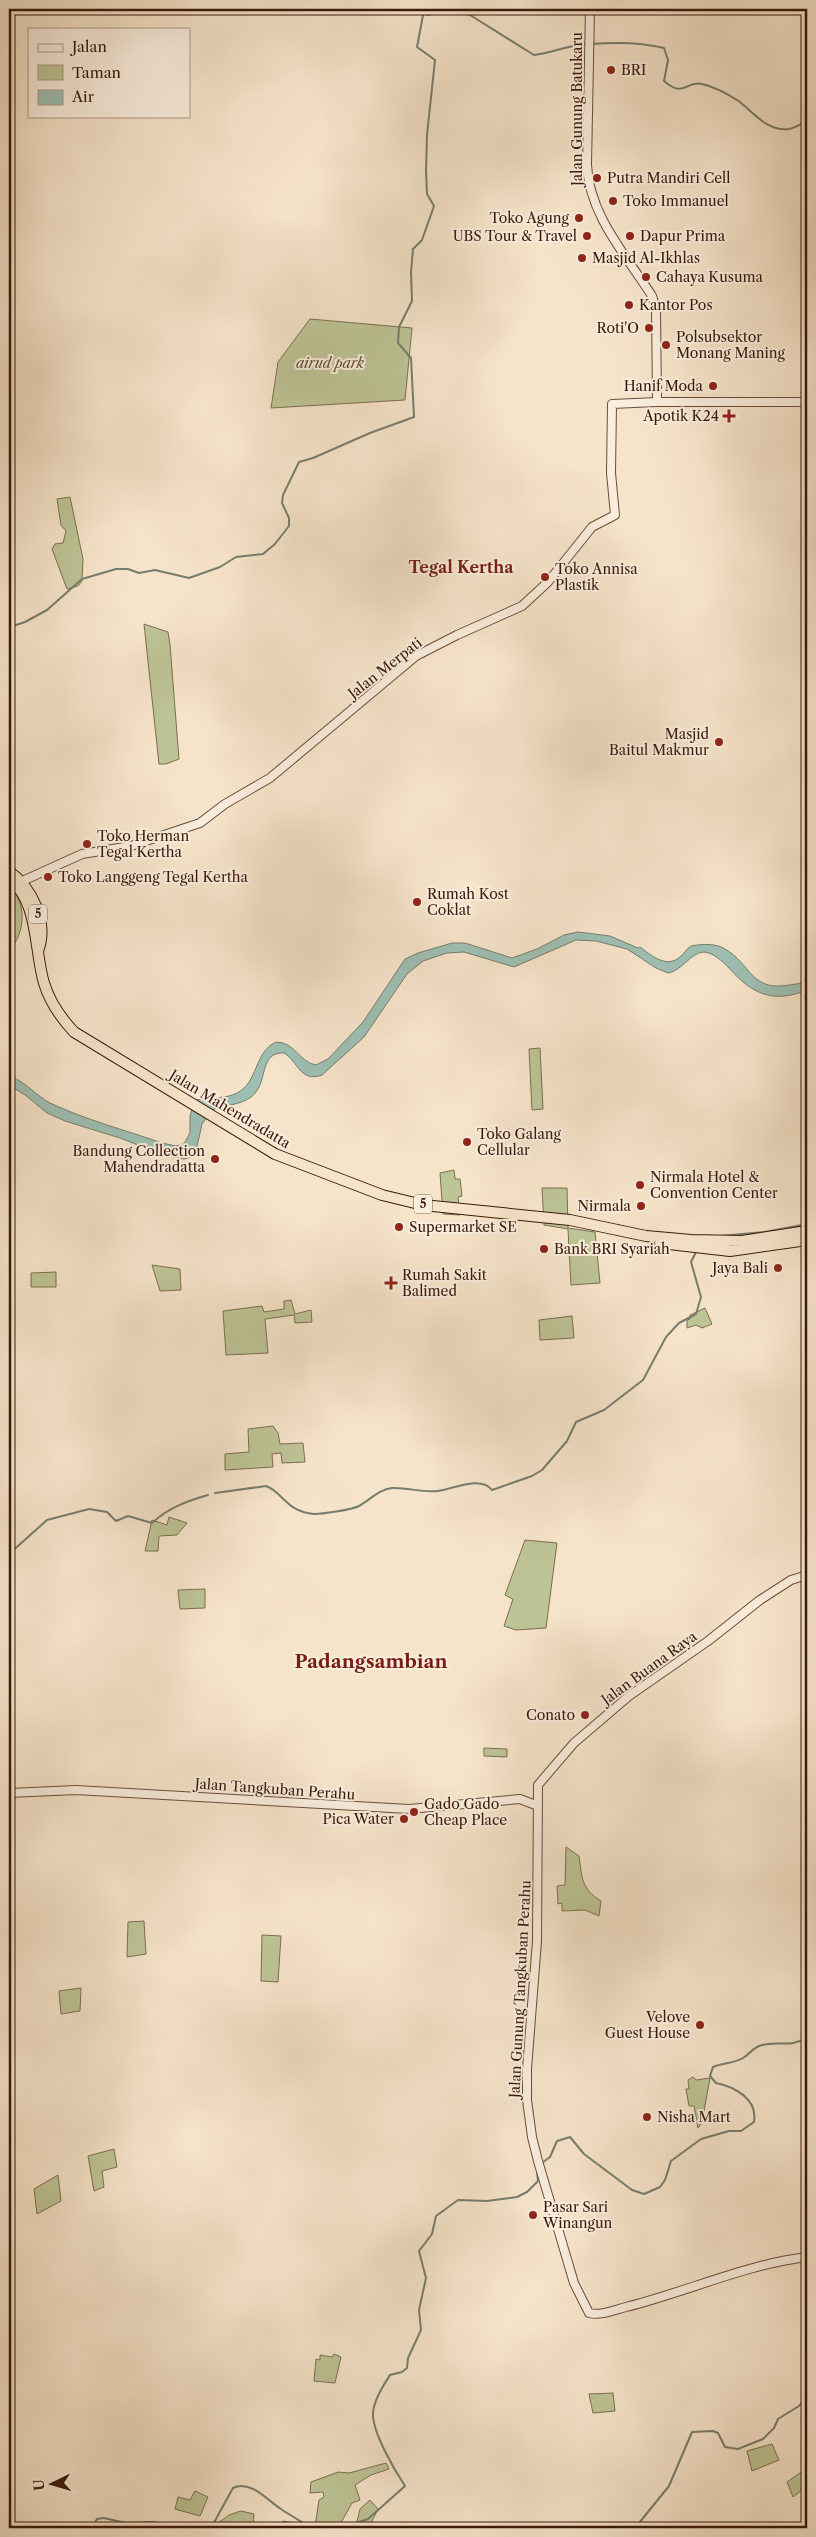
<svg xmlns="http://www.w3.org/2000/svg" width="816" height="2537" font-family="'Libre Caslon Text',serif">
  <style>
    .green { fill: #bdc496; stroke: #7c6e50 }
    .water { fill: #9dbfb3; stroke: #767d6f }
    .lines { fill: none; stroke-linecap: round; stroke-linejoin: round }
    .stream { stroke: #767d6f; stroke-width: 2 }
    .tertiary-casing { stroke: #6a4c3a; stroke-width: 10 }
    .trunk-casing { stroke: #3b190a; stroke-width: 12 }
    .tertiary { stroke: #f9eddd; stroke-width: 8 }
    .trunk { stroke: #f6e4ca; stroke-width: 10 }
    .poi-dot { fill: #8f2418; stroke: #f9eddd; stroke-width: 2 }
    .labels { text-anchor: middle; stroke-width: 4; stroke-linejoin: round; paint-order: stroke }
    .shield { fill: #f9eddd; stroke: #745949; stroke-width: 1 }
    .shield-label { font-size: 12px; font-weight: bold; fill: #3b190a }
    .poi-label { font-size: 14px; fill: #3b190a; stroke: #f9eddd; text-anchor: start }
    .street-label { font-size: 14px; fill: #3b190a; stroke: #f9eddd }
    .park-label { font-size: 14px; font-style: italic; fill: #624c34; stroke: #f9eddd }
    .quarter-label { font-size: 16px; font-weight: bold; fill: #7a1f14; stroke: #f9eddd }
    .district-label { font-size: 19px; font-weight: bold; fill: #7a1f14; stroke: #f9eddd }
  </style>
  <rect width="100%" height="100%" fill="#f6e4ca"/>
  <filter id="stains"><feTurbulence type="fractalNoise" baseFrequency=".004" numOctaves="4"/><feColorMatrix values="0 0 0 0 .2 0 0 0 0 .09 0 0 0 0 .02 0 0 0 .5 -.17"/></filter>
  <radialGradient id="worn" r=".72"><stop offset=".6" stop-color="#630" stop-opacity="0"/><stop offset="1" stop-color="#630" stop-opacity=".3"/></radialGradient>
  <path class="green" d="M 310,319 L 412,328 L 405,400 L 271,408 L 278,362 Z
    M 70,497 L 83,559 L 82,581 L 78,586 L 67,589 L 52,549 L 55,544 L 63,543 L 66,531 L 61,525 L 57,499 Z
    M 144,624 L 168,632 L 170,645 L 179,759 L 166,764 L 159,764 Z
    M 9,885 C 27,903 26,932 9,951 Z
    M 540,1048 L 543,1109 L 532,1110 L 529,1049 Z
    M 454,1170 L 455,1179 L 460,1179 L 462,1196 L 458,1197 L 460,1215 L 443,1214 L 440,1173 Z
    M 542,1188 L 567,1188 L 568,1228 L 595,1232 L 600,1283 L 571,1285 L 568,1229 L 544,1225 Z
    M 152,1265 L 180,1269 L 181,1290 L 160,1291 Z
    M 56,1272 L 56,1287 L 31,1287 L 31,1273 Z
    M 291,1300 L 295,1314 L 311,1310 L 312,1322 L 295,1323 L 294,1315 L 265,1319 L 268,1353 L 226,1355 L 223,1311 L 262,1306 L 264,1312 L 284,1309 L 284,1301 Z
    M 705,1308 L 712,1324 L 702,1328 L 696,1325 L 687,1328 L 687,1320 L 690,1319 L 690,1315 Z
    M 572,1316 L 574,1338 L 540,1340 L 539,1320 Z
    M 273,1426 L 278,1433 L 280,1444 L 303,1443 L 305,1462 L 282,1463 L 281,1453 L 272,1454 L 273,1467 L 225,1470 L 225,1454 L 249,1452 L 248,1429 Z
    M 169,1517 L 187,1523 L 177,1535 L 159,1536 L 158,1551 L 145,1551 L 152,1520 L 167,1525 Z
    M 525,1540 L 557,1543 L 546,1628 L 516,1630 L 504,1626 L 513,1599 L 505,1595 Z
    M 205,1589 L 205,1608 L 180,1609 L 178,1590 Z
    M 484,1748 L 507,1749 L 507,1757 L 484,1756 Z
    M 566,1847 L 579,1856 C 582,1877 581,1889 601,1901 L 599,1916 L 585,1910 L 562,1911 L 562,1903 L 558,1904 L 557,1886 L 565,1885 Z
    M 144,1921 L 146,1954 L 127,1957 L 128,1922 Z
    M 262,1935 L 281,1936 L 278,1982 L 261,1981 Z
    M 81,1988 L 80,2011 L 61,2014 L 59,1991 Z
    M 693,2077 L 696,2080 L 710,2078 L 702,2122 L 698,2128 L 694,2106 L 689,2106 L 686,2089 L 689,2089 L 688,2080 Z
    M 114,2149 L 117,2167 L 102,2171 L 104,2187 L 94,2191 L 88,2156 Z
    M 58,2175 L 61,2201 L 37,2214 L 34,2189 Z
    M 334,2354 L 341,2357 L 335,2383 L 314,2381 L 316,2359 L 320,2360 L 320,2355 L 332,2357 Z
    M 613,2393 L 615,2411 L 593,2413 L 589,2394 Z
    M 772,2444 L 779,2460 L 752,2471 L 747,2451 Z
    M 386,2463 L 389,2469 L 371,2475 L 355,2485 L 360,2500 L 352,2503 L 338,2528 L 282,2528 L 283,2521 L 315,2527 L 319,2500 L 324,2497 L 323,2492 L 310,2493 L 311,2482 L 338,2472 L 349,2473 Z
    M 807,2468 L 807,2486 L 793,2497 L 787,2482 Z
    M 195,2491 L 208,2497 L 200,2516 L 175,2509 L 178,2497 L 190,2500 Z
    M 370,2500 L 378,2509 L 369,2527 L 348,2528 L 357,2522 L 360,2509 Z
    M 241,2511 L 254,2514 L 253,2528 L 211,2528 L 229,2515 Z"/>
  <path class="water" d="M 578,932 L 610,936 L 638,948 L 640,947 C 651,955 666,969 680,957 C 684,954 686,949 691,946 C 702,944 716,943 725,949 C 751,964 751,992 789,985 C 795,984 802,984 807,980 L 807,990 C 773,1004 752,994 729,968 C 722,961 714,953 704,952 C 691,952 682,971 668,973 L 656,968 L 627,949 L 596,941 L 576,940 L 514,967 L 464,952 L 447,953 L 423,961 L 407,974 L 364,1037 L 322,1075 C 300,1083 298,1061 284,1053 C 263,1052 266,1073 259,1087 C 250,1106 229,1103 212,1110 L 202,1124 L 196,1151 L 191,1157 L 184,1159 L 163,1155 L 120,1138 L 65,1121 L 47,1113 L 25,1095 L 9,1085 L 9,1076 C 25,1081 35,1095 50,1103 C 86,1120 125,1130 162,1143 L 176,1146 L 184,1144 L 190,1133 L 190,1116 L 195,1100 C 208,1098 226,1099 237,1093 C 258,1083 254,1052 276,1042 C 295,1042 299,1062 316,1065 L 328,1059 L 363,1022 L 405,959 L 418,953 L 452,943 L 465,943 L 512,958 L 537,949 L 564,935 Z"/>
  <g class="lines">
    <path class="stream" d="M 423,9 L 428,15 L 446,9
      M 451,9 L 470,15 L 534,55 C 552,53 568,45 587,44
      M 591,44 C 616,42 640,42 664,48 L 668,60 L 664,81 C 685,99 685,80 702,84 C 715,87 726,93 737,100 C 753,111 766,132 789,129 C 795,128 801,123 807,123
      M 9,624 L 16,625 L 25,622 L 47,610 L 82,579 L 116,569 L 128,569 L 139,573 L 155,570 L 189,578 L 220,567 L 236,557 L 263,554 L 275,544 L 289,526 L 289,518 L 282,503 L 283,495 L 299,462 L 313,458 L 370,433 L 414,417 L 411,358 L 398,343 L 399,327 L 412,301 L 411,272 L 413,249 L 422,240 L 434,206 L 427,194 L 426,171 L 427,135 L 435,60 L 417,47 L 424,10
      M 720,1236 L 765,1232 L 807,1224
      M 215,1493 L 266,1486 C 282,1491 286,1512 314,1514 C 322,1514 351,1510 359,1506 C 370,1500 379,1489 392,1488 C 407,1487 422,1493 438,1491 C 453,1489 481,1475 492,1490 L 532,1476 L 542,1470 L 567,1441 L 576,1422 L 604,1410 L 643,1380 L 666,1337 L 679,1323 L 696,1314 L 701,1297 L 691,1262 L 697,1250
      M 9,1554 L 47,1520 L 89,1509 L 107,1512 L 116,1521 L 128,1516 L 152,1523 C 168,1508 187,1501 208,1495
      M 542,2163 L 550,2157 L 557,2141 L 570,2137 L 584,2154 L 632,2190 L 644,2194 L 660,2187 L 665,2180 L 671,2161 L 701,2139 L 729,2131 L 741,2131 L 754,2122 C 758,2099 735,2087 716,2083 L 710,2076 L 713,2067 C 723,2063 735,2063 743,2058 C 750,2054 753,2047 762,2045 C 780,2040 790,2049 807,2037
      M 92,2528 L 97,2519 L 104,2518 L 126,2523 L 155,2522 L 163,2528
      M 211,2528 L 233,2488 C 250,2479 268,2501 281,2509 C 291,2516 301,2521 311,2528
      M 341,2528 L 368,2519 L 405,2486 C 395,2471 372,2432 373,2413 C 374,2400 383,2386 390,2375 L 402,2372 L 407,2368 L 408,2358 L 421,2330 L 419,2310 L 426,2278 L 419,2251 L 432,2234 L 436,2216 L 458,2200 L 487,2201 L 517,2197 L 527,2192 L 538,2181 L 537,2171
      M 635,2528 L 669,2486 L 692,2432 L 713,2431 L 718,2433 L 725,2447 L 738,2449 L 763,2439 L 774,2428 L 778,2419 L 799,2406 L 805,2398 L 807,2378"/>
    <g class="tertiary-casing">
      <path id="tertiary" d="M 590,9 L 587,165 C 589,215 626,255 652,296 L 656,308 L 657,402
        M 16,884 L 82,854 L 131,846 L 200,823 L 225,804 L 270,778 L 416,656 L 457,635 L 522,606 L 548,582 L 592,527 L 615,515 L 611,473 L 612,404 L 657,402 L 807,402
        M 807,1575 L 791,1580 L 760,1600 L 708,1641 L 629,1696 L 574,1743 L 538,1785 L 537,1941 L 527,2069 L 527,2100 L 532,2137 L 538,2161 L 574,2283 L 589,2313 C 601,2316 614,2310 626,2307 C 686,2292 747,2264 807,2257
        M 9,1793 L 76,1790 L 409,1809 L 520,1799 L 538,1806"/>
    </g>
    <g class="trunk-casing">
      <path id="trunk" d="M 9,871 C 32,888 49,922 38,951
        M 9,879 C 39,901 34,950 44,983 C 49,1000 61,1018 74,1032 L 275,1154 L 382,1195 L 423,1205 L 570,1220 L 646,1236 L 691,1240 L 742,1241 L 807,1231
        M 660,1243 L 730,1251 L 807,1240"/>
    </g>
    <use href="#tertiary" class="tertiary"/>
    <use href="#trunk" class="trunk"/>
  </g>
  <g class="poi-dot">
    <circle cx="611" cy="70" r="5"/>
    <circle cx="597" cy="178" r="5"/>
    <circle cx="613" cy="201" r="5"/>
    <circle cx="579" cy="218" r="5"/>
    <circle cx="587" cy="236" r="5"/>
    <circle cx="630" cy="236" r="5"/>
    <circle cx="582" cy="258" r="5"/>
    <circle cx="646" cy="277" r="5"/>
    <circle cx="629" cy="305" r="5"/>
    <circle cx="649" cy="328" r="5"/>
    <circle cx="666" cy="345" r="5"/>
    <circle cx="713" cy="386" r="5"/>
    <path d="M726.5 408.5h5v5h5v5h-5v5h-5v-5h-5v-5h5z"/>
    <circle cx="545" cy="577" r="5"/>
    <circle cx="719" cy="742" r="5"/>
    <circle cx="87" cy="844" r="5"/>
    <circle cx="48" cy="877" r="5"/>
    <circle cx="417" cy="902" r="5"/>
    <circle cx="467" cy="1142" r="5"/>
    <circle cx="215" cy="1159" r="5"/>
    <circle cx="640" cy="1185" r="5"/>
    <circle cx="641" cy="1206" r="5"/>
    <circle cx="399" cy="1227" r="5"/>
    <circle cx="544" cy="1249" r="5"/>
    <circle cx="778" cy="1268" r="5"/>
    <path d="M388.5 1275.5h5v5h5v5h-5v5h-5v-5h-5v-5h5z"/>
    <circle cx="585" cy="1715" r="5"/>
    <circle cx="414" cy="1812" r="5"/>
    <circle cx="404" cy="1819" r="5"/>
    <circle cx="700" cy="2025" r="5"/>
    <circle cx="647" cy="2117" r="5"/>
    <circle cx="533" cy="2215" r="5"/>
  </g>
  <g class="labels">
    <g class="shield">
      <rect x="29" y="904.5" width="18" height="19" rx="4"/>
      <rect x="414" y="1194.5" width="18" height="19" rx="4"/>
    </g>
    <g class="shield-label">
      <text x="38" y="918">5</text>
      <text x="423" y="1208">5</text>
    </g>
    <g class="poi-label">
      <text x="621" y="75">BRI</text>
      <text x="607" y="183">Putra Mandiri Cell</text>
      <text x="623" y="206">Toko Immanuel</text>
      <text x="569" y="223" text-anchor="end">Toko Agung</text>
      <text x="577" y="241" text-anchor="end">UBS Tour &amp; Travel</text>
      <text x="640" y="241">Dapur Prima</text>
      <text x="592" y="263">Masjid Al-Ikhlas</text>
      <text x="656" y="282">Cahaya Kusuma</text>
      <text x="639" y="310">Kantor Pos</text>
      <text x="639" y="333" text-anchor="end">Roti'O</text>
      <text x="676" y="342">Polsubsektor<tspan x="676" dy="16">Monang Maning</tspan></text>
      <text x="703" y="391" text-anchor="end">Hanif Moda</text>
      <text x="719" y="421" text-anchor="end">Apotik K24</text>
      <text x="555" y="574">Toko Annisa<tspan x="555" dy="16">Plastik</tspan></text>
      <text x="709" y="739" text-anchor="end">Masjid<tspan x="709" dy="16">Baitul Makmur</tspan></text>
      <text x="97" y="841">Toko Herman<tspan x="97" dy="16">Tegal Kertha</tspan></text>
      <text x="58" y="882">Toko Langgeng Tegal Kertha</text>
      <text x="427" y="899">Rumah Kost<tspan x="427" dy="16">Coklat</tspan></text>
      <text x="477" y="1139">Toko Galang<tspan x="477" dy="16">Cellular</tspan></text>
      <text x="205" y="1156" text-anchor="end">Bandung Collection<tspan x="205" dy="16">Mahendradatta</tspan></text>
      <text x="650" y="1182">Nirmala Hotel &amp;<tspan x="650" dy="16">Convention Center</tspan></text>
      <text x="631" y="1211" text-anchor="end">Nirmala</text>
      <text x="409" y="1232">Supermarket SE</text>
      <text x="554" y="1254">Bank BRI Syariah</text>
      <text x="768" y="1273" text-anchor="end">Jaya Bali</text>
      <text x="402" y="1280">Rumah Sakit<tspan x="402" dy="16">Balimed</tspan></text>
      <text x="575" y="1720" text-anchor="end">Conato</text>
      <text x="424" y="1809">Gado Gado<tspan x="424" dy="16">Cheap Place</tspan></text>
      <text x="394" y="1824" text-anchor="end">Pica Water</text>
      <text x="690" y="2022" text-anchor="end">Velove<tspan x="690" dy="16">Guest House</tspan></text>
      <text x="657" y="2122">Nisha Mart</text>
      <text x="543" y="2212">Pasar Sari<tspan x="543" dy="16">Winangun</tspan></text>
    </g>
    <g class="street-label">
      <text transform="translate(577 109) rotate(-90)" y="5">Jalan Gunung Batukaru</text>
      <text transform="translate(385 668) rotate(-38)" y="5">Jalan Merpati</text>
      <text transform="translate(230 1109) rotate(31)" y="5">Jalan Mahendradatta</text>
      <text transform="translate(649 1668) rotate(-36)" y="5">Jalan Buana Raya</text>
      <text transform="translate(275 1789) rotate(4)" y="5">Jalan Tangkuban Perahu</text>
      <text transform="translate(520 1989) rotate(-87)" y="5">Jalan Gunung Tangkuban Perahu</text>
    </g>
    <g class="park-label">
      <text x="330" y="368">airud park</text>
    </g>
    <g class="quarter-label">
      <text x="461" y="573">Tegal Kertha</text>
    </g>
    <g class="district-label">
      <text x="371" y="1668">Padangsambian</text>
    </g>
  </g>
  <rect width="816" height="2537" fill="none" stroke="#f6e4ca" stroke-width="30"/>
  <rect x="10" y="10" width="796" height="2517" fill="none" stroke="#3b190a" stroke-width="2.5"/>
  <rect x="15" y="15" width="786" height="2507" fill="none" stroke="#3b190a"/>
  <rect x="28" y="28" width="162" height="90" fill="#f9eddd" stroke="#ad9889"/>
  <rect x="38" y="44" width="25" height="8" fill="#f9eddd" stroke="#ad9889"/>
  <text x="72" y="52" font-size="15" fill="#3b190a">Jalan</text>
  <rect x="38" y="65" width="25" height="15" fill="#bdc496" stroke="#ad9889"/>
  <text x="72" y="78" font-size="15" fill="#3b190a">Taman</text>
  <rect x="38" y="90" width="25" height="15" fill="#9dbfb3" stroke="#ad9889"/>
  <text x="72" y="102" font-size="15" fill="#3b190a">Air</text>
  <g transform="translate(52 2484) rotate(265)" stroke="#f9eddd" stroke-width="4" paint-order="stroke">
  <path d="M0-4L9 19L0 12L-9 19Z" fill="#3b190a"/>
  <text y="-8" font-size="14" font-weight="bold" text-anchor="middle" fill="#3b190a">U</text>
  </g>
  <rect width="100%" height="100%" filter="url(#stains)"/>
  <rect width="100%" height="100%" fill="url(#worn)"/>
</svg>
